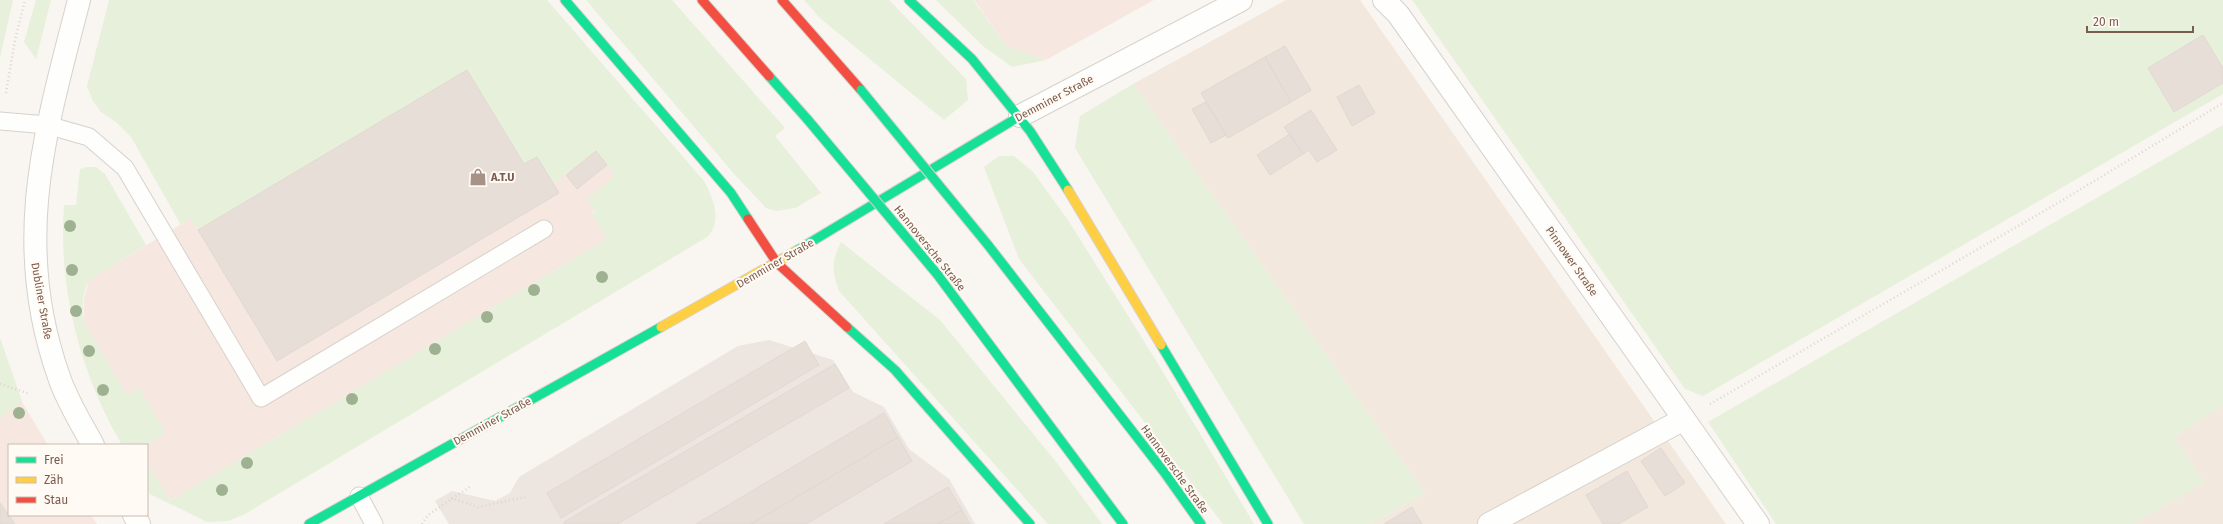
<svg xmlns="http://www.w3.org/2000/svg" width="2223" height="524" font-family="'Fira Sans',sans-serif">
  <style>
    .residential { fill: #f2e8de }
    .commercial { fill: #f6e8e1 }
    .industrial { fill: #ede5e0 }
    .green { fill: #e7f0db }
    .building { fill: #e6ded7; stroke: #e2d8d2 }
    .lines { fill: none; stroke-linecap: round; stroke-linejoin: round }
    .lane-casing { stroke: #d7d1cb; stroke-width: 19 }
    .street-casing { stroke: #d7d1cb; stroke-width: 24 }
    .fast-casing { stroke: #d9d2cb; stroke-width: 11 }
    .slow-casing { stroke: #d9d2cb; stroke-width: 11 }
    .jam-casing { stroke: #d9d2cb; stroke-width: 11 }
    .path { stroke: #dcd5d0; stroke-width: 2.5; stroke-dasharray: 1 3; stroke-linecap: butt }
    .lane { stroke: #fefefd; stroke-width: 17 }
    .street { stroke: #fefefd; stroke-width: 22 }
    .fast { stroke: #16e098; stroke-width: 9 }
    .slow { stroke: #ffcf43; stroke-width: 9 }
    .jam { stroke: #f24e42; stroke-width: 9 }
    .fast-bridge-casing { stroke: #dad1cc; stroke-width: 11; stroke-linecap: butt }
    .fast-bridge { stroke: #16e098; stroke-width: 9 }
    .tree { fill: #9eb190 }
    .labels { text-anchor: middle; stroke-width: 4; stroke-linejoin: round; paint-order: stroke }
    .street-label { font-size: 11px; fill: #7a5c4d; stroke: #fffaf3 }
    .poi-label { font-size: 11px; font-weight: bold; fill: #7a5c4d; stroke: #fffaf3; text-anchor: start }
  </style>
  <rect width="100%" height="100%" fill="#f9f5f0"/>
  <path class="residential" d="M 1286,0 L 1360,0 L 1726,524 L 1372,524 L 1425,493 L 1133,84 Z
    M 2223,405 L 2223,524 L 2134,524 L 2204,482 L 2174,437 Z"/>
  <path class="commercial" d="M 974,0 L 1154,0 L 1046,60 L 1007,46 Z
    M 467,70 L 524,164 L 537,157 L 566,175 L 596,151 L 615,176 L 592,214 L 607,239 L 170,501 L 147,463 L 146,445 L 166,433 L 139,388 L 127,395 L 84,323 L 84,298 L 89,280 L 191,218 L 199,230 Z
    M 0,338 L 22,402 L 48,445 L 9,445 L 9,515 L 91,515 L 97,524 L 0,524 Z"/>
  <path class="industrial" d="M 769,340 L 833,360 L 853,392 L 884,407 L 909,449 L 949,479 L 975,524 L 449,524 L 435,501 L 452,491 L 495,501 L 510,493 L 519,477 L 738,346 Z"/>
  <path class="green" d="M 0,0 L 13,0 L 0,58 Z
    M 36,0 L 51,0 L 36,59 L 24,42 Z
    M 109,0 L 547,0 L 704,181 C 713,197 723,222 707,237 L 245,514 L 228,521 L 207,522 L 150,494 L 147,489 L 147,463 L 170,501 L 607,239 L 592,214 L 595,212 L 587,199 L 615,176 L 596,151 L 553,184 L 537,157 L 524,164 L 467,70 L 198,230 L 191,218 L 181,225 L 131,137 L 117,123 L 101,112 L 93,101 L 87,86 Z
    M 586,0 L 672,0 L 785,128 L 775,136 L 821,193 L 795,208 L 777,211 L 766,208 L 736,176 Z
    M 804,0 L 889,0 L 966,79 L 968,100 L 944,120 L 821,19 Z
    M 936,0 L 973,0 L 1007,46 L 1046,60 L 1012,67 L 983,46 Z
    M 1412,0 L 2223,0 L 2223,94 L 1703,396 L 1685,389 Z
    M 1133,84 L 1425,493 L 1372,524 L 1304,524 L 1075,148 L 1080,116 Z
    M 2223,125 L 2223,405 L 2174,437 L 2204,482 L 2134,524 L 1776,524 L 1708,422 Z
    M 999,156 L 1014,156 L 1033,172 L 1068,220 L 1157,362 L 1254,524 L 1223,524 L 1019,259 L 984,167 Z
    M 87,167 L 96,167 L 105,174 L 146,245 L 89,280 C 82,294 82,308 84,323 L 127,395 L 139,388 L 166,433 L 146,445 L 122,445 C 80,373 58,289 64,205 L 76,205 L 80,169 Z
    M 841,242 L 940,320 L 1057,463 L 1102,524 L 1048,524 L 839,291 C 832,270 831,263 841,242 Z
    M 0,338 L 22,402 L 0,418 Z"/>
  <path class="building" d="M 2203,35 L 2223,68 L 2223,83 L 2174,112 L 2148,68 Z
    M 1285,46 L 1311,90 L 1291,102 L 1265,57 Z
    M 1265,57 L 1291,102 L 1228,138 L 1201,93 Z
    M 467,70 L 524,164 L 537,157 L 559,193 L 277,361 L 198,230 Z
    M 1359,85 L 1375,113 L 1352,126 L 1337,97 Z
    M 1206,102 L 1226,135 L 1211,143 L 1192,109 Z
    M 1311,110 L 1337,150 L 1317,162 L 1309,150 L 1303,154 L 1284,127 Z
    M 1290,134 L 1303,154 L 1270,175 L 1257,155 Z
    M 596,151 L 607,165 L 577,189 L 566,175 Z
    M 805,341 L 819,365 L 561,518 L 547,493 Z
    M 835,364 L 849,388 L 617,524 L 565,524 L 564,522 Z
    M 884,413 L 898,437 L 751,524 L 696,524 Z
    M 898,437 L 912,461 L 806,524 L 751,524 Z
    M 1661,448 L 1685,483 L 1665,496 L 1641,461 Z
    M 1627,471 L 1648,507 L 1618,524 L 1603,524 L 1586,495 Z
    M 948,487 L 962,510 L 938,524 L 884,524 Z
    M 0,503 L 15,524 L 0,524 Z
    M 1412,507 L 1422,524 L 1384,524 Z
    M 962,510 L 970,524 L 938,524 Z"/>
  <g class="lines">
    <g class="lane-casing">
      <path id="lane" d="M 0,121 L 47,125 L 89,137 L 125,168 L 261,398 L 544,229
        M 359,496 L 374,524"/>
    </g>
    <g class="street-casing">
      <path id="street" d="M 79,0 C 45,132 11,242 59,377 C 67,401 81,423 93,445
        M 1384,0 L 1398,14 L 1758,524
        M 1020,116 L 1241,0
        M 134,515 L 139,524
        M 1489,524 L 1684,419"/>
    </g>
    <g class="fast-casing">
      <path id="fast" d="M 565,0 L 731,193 L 748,219
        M 909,0 L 972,59 L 1030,131 L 1068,190
        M 769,76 L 808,120
        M 988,245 L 1164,472 L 1201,524
        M 796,251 L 1020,116
        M 937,274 L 1123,524
        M 847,327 L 895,370 L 1030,524
        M 1161,345 L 1268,524
        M 309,524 L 661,327"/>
    </g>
    <g class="slow-casing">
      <path id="slow" d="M 1068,190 L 1161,345
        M 661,327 L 796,251"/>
    </g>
    <g class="jam-casing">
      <path id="jam" d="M 702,0 L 769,76
        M 782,0 L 861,90
        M 748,219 L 777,263 L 847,327"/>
    </g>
    <path class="path" d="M 6,93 L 15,40 L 25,0
      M 0,384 L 30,394
      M 1710,404 L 2058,203 L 2223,103
      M 451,498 L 478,507 L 526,497
      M 422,524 L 428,515 L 471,486"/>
    <use href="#lane" class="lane"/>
    <use href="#street" class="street"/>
    <use href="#fast" class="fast"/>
    <use href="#slow" class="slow"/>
    <use href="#jam" class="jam"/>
    <g class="fast-bridge-casing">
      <path id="fast-bridge" d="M 861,90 L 988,245
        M 808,120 L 937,274"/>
    </g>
    <use href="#fast-bridge" class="fast-bridge"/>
  </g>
  <g class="tree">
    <circle cx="70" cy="226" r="6"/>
    <circle cx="72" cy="270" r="6"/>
    <circle cx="602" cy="277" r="6"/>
    <circle cx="534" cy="290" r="6"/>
    <circle cx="76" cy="311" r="6"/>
    <circle cx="487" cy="317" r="6"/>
    <circle cx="435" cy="349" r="6"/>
    <circle cx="89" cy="351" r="6"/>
    <circle cx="103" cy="390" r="6"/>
    <circle cx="352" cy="399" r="6"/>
    <circle cx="19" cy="413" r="6"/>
    <circle cx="247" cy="463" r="6"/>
    <circle cx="222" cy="490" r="6"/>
  </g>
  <defs>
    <g id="shop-bare" transform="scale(1.38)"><path d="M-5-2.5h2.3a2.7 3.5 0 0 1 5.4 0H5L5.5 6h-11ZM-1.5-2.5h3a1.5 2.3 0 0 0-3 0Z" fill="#a69286" stroke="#fffaf3" stroke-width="2.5" paint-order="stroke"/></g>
  </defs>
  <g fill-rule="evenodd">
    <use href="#shop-bare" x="478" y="177"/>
  </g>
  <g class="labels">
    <g class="street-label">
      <text transform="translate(1054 98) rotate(-28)" y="4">Demminer Straße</text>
      <text transform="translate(930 248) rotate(51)" y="4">Hannoversche Straße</text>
      <text transform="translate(1572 261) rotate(55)" y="4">Pinnower Straße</text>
      <text transform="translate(775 263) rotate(-30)" y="4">Demminer Straße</text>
      <text transform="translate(42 301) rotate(80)" y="4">Dubliner Straße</text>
      <text transform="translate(492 421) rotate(-29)" y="4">Demminer Straße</text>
      <text transform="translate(1175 469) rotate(54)" y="4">Hannoversche Straße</text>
    </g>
    <g class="poi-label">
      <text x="491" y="181">A.T.U</text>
    </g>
  </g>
  <rect x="8" y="444" width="140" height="72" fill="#fffaf3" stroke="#cabbb1"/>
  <rect x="16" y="457" width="20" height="6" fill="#16e098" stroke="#cabbb1"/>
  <text x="44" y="464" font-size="12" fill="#7a5c4d">Frei</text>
  <rect x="16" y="477" width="20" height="6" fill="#ffcf43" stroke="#cabbb1"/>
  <text x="44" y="484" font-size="12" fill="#7a5c4d">Zäh</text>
  <rect x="16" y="497" width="20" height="6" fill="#f24e42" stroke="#cabbb1"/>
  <text x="44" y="504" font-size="12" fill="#7a5c4d">Stau</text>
  <path d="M2087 26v6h106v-6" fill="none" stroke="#7a5c4d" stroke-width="2"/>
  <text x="2093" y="26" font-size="12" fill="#7a5c4d" stroke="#fffaf3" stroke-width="3" paint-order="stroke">20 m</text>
</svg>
